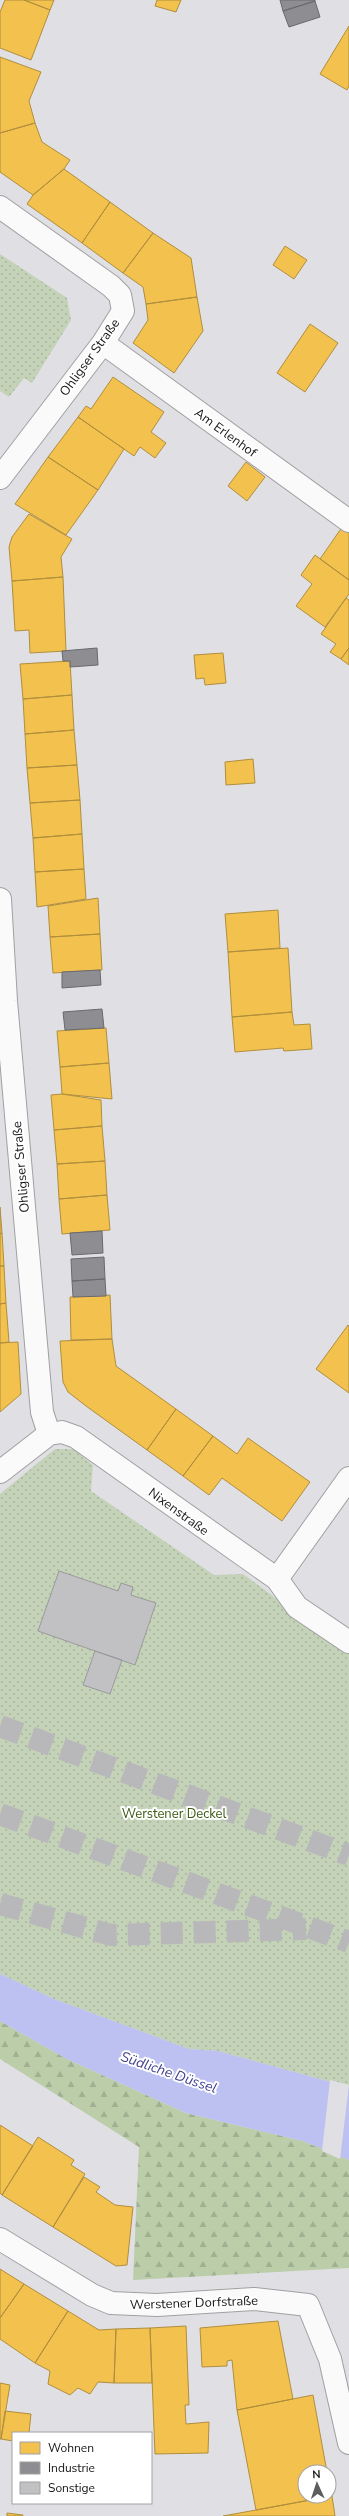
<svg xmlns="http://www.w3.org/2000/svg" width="349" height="2516" font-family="'Nunito Sans',sans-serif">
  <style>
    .forest { fill: url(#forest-firs) }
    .park { fill: url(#park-dots) }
    .water { fill: #bcc1f2 }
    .pier { fill: #e0e0e4 }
    .homes { fill: #f2c14e; stroke: #b08e3e }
    .industry { fill: #8d8d92; stroke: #6a6a6e }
    .building { fill: #c1c1c3; stroke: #9a9a9d }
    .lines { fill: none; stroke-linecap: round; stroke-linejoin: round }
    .motorway-tunnel { stroke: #b8b8bb; stroke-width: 22; stroke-dasharray: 22 11; stroke-linecap: butt }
    .minor-casing { stroke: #a0a0a2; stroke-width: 24 }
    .minor { stroke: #fafafb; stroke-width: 22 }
    .labels { text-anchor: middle; stroke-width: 4; stroke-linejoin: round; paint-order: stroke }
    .street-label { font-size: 13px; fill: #171719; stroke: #fff }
    .park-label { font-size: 13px; fill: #3d5912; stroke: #fff }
    .water-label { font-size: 14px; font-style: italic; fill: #40418f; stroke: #fff }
  </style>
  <defs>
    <pattern id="forest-firs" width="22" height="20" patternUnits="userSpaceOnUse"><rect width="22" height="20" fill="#bccdaa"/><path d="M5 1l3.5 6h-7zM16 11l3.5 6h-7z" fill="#a1af92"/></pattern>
    <pattern id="park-dots" width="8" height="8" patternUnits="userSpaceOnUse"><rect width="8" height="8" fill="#c4d2b8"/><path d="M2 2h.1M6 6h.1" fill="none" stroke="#a8b49e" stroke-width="1.8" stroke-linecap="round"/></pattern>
  </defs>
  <rect width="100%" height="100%" fill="#e0e0e4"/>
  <path class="forest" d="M 0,2021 L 67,2059 L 186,2113 L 303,2141 L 349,2160 L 349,2268 L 133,2280 L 139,2147 L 0,2059 Z"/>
  <path class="park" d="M 0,254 L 67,298 L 71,320 L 32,383 L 24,378 L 9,397 L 0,391 Z
    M 55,1449 L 73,1449 L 93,1465 L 91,1491 L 214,1575 L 243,1574 L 349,1652 L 349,2087 L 218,2051 L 189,2049 L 54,1999 L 0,1974 L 0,1494 Z"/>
  <path class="water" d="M 0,1974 L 54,1999 L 189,2049 L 218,2051 L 349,2087 L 349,2160 L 303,2141 L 186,2113 L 67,2059 L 0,2021 Z"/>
  <path class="pier" d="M 330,2080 L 349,2085 L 340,2159 L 322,2151 Z"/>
  <path class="homes" d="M 5,0 L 24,0 L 50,10 L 31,60 L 0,48 L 0,12 Z
    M 24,0 L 54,0 L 50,10 Z
    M 157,0 L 181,0 L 176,12 L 155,6 Z
    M 349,26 L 349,86 L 347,90 L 320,74 Z
    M 0,57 L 41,72 L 29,101 L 35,123 L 0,133 Z
    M 35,123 L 42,142 L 70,160 L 64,169 L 33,195 L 0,172 L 0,133 Z
    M 64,169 L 110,202 L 82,243 L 27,204 L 33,195 Z
    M 110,202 L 153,233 L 123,273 L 82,243 Z
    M 153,233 L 191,258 L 197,297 L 146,304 L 143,287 L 123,273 Z
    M 285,246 L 307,260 L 294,279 L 273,265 Z
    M 197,297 L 203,331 L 174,373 L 133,343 L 148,320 L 146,304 Z
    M 310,324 L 338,343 L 305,392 L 277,373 Z
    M 113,377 L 164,412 L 151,432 L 166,443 L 155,458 L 140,447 L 134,456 L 78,417 L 86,406 L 91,409 Z
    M 78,417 L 124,449 L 98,490 L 48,457 Z
    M 48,457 L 98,490 L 66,535 L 15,504 Z
    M 246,462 L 265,477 L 247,501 L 228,486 Z
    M 29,514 L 72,539 L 61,557 L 63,577 L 12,581 L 9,547 L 12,537 Z
    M 347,520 L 349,521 L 349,580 L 320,559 Z
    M 315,555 L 349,580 L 349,594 L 325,627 L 296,606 L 312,584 L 301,575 Z
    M 63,577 L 66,651 L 30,653 L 29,630 L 15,631 L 12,581 Z
    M 346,598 L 349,600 L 349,648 L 341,659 L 330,652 L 336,644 L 321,634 Z
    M 349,648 L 349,665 L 341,659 Z
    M 223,653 L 226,683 L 205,685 L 204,678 L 196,679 L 194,655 Z
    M 70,661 L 72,695 L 23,699 L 20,664 Z
    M 72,695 L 74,730 L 25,734 L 23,699 Z
    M 74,730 L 77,765 L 27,768 L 25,734 Z
    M 253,759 L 255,783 L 226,785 L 225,762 Z
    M 77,765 L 80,800 L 30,803 L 27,768 Z
    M 80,800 L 82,834 L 33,838 L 30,803 Z
    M 82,834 L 84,869 L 35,872 L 33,838 Z
    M 84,869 L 86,899 L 37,907 L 35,872 Z
    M 98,898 L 100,934 L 50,937 L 48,906 Z
    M 278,910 L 280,948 L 228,952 L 225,914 Z
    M 100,934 L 102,970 L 53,973 L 50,937 Z
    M 288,948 L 292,1012 L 232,1017 L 228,952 Z
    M 292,1012 L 294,1025 L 310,1024 L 312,1049 L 284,1051 L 283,1048 L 235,1052 L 232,1017 Z
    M 106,1028 L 109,1063 L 60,1067 L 57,1031 Z
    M 109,1063 L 112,1099 L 62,1094 L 60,1067 Z
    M 62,1094 L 101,1100 L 102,1126 L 54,1130 L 51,1095 Z
    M 102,1126 L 105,1161 L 57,1164 L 54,1130 Z
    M 105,1161 L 107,1195 L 59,1199 L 57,1164 Z
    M 107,1195 L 110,1230 L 62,1234 L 59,1199 Z
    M 0,1207 L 2,1233 L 0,1234 Z
    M 2,1233 L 4,1266 L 0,1266 L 0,1234 Z
    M 0,1266 L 4,1266 L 6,1303 L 0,1304 Z
    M 110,1295 L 112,1339 L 71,1340 L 70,1297 Z
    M 6,1303 L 9,1342 L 0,1343 L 0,1304 Z
    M 348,1325 L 349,1326 L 349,1393 L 316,1369 Z
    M 112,1339 L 116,1366 L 176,1409 L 147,1450 L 86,1406 L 68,1392 L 63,1382 L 60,1341 Z
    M 18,1342 L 21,1394 L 0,1412 L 0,1343 Z
    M 176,1409 L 213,1436 L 183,1476 L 147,1450 Z
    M 213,1436 L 237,1454 L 248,1438 L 310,1482 L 282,1521 L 222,1478 L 209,1495 L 183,1476 Z
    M 0,2125 L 33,2146 L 2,2195 L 0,2193 Z
    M 38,2137 L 74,2160 L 71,2165 L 85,2174 L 53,2227 L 2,2195 Z
    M 84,2177 L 100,2187 L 96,2192 L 115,2205 L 133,2207 L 127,2265 L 116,2266 L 53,2227 Z
    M 0,2269 L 24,2284 L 0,2318 Z
    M 24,2284 L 68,2311 L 35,2363 L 0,2339 L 0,2318 Z
    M 68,2311 L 99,2330 L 116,2329 L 114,2383 L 98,2382 L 90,2394 L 78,2388 L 70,2395 L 48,2384 L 50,2371 L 35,2363 Z
    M 278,2321 L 293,2399 L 237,2410 L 232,2360 L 227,2361 L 227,2366 L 202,2367 L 200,2328 Z
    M 186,2326 L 189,2405 L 185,2405 L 186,2424 L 209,2422 L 208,2453 L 155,2454 L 150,2328 Z
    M 150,2328 L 152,2383 L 114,2383 L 116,2329 Z
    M 0,2383 L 10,2385 L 1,2439 L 0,2439 Z
    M 313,2395 L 327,2472 L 305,2472 L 305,2496 L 329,2496 L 329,2482 L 332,2496 L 256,2510 L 237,2410 Z
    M 5,2411 L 31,2414 L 29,2433 L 13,2433 L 13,2441 L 1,2439 Z
    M 332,2496 L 335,2516 L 223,2516 L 256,2510 Z
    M 7,2513 L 23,2515 L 23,2516 L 7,2516 Z"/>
  <path class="industry" d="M 280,0 L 315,0 L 315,1 L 283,11 Z
    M 315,1 L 320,17 L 289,27 L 283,11 Z
    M 97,648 L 98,665 L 70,667 L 70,661 L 63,661 L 62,651 Z
    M 100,970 L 101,985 L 62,988 L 62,972 Z
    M 102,1009 L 104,1028 L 65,1030 L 63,1012 Z
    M 102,1231 L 103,1253 L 72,1255 L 70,1233 Z
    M 104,1257 L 105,1279 L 72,1281 L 71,1259 Z
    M 105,1279 L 106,1296 L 73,1297 L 72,1281 Z"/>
  <path class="building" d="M 59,1571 L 118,1591 L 121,1583 L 133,1587 L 131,1595 L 156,1603 L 135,1665 L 38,1631 Z
    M 95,1651 L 122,1660 L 110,1694 L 83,1685 Z"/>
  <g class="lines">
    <path class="motorway-tunnel" d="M 0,1726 L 349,1855
      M 0,1814 L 349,1942
      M 0,1904 L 111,1935 L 306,1929"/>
    <g class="minor-casing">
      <path id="minor" d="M 0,207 L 111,286 L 120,295 L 123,311 L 103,343 L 0,478
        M 103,343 L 349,521
        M 0,899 L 6,1001 L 42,1412 L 49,1434
        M 0,1472 L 49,1434 L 62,1432 L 76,1437 L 277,1579 L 297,1607 L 349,1642
        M 277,1579 L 349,1478
        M 0,2239 L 92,2295 L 111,2303 L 157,2305 L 254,2299 L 308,2305 L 330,2359 L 349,2443"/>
    </g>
    <use href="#minor" class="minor"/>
  </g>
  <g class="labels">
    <g class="street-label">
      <text transform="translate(89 357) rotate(-54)" y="5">Ohligser Straße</text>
      <text transform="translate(226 432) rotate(36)" y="5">Am Erlenhof</text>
      <text transform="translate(20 1167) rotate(-95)" y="5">Ohligser Straße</text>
      <text transform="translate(179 1511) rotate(36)" y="5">Nixenstraße</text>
      <text transform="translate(194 2302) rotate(-2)" y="5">Werstener Dorfstraße</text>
    </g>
    <g class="park-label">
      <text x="174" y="1818">Werstener Deckel</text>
    </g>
    <g class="water-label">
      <text transform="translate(169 2072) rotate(19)" y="5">Südliche Düssel</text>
    </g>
  </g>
  <rect x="12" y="2432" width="140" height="72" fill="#ffffff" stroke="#a2a2a3"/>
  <rect x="20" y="2442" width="20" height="12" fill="#f2c14e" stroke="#a2a2a3"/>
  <text x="48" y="2452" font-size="12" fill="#171719">Wohnen</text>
  <rect x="20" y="2462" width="20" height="12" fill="#8d8d92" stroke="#a2a2a3"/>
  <text x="48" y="2472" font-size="12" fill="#171719">Industrie</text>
  <rect x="20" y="2482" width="20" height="12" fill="#c1c1c3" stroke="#a2a2a3"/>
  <text x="48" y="2492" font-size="12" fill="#171719">Sonstige</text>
  <g transform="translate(317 2484) rotate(357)"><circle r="19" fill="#ffffff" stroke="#a2a2a3"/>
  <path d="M0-3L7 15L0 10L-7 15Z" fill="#5d5d60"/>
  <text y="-6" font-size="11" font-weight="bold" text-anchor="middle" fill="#171719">N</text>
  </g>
</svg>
